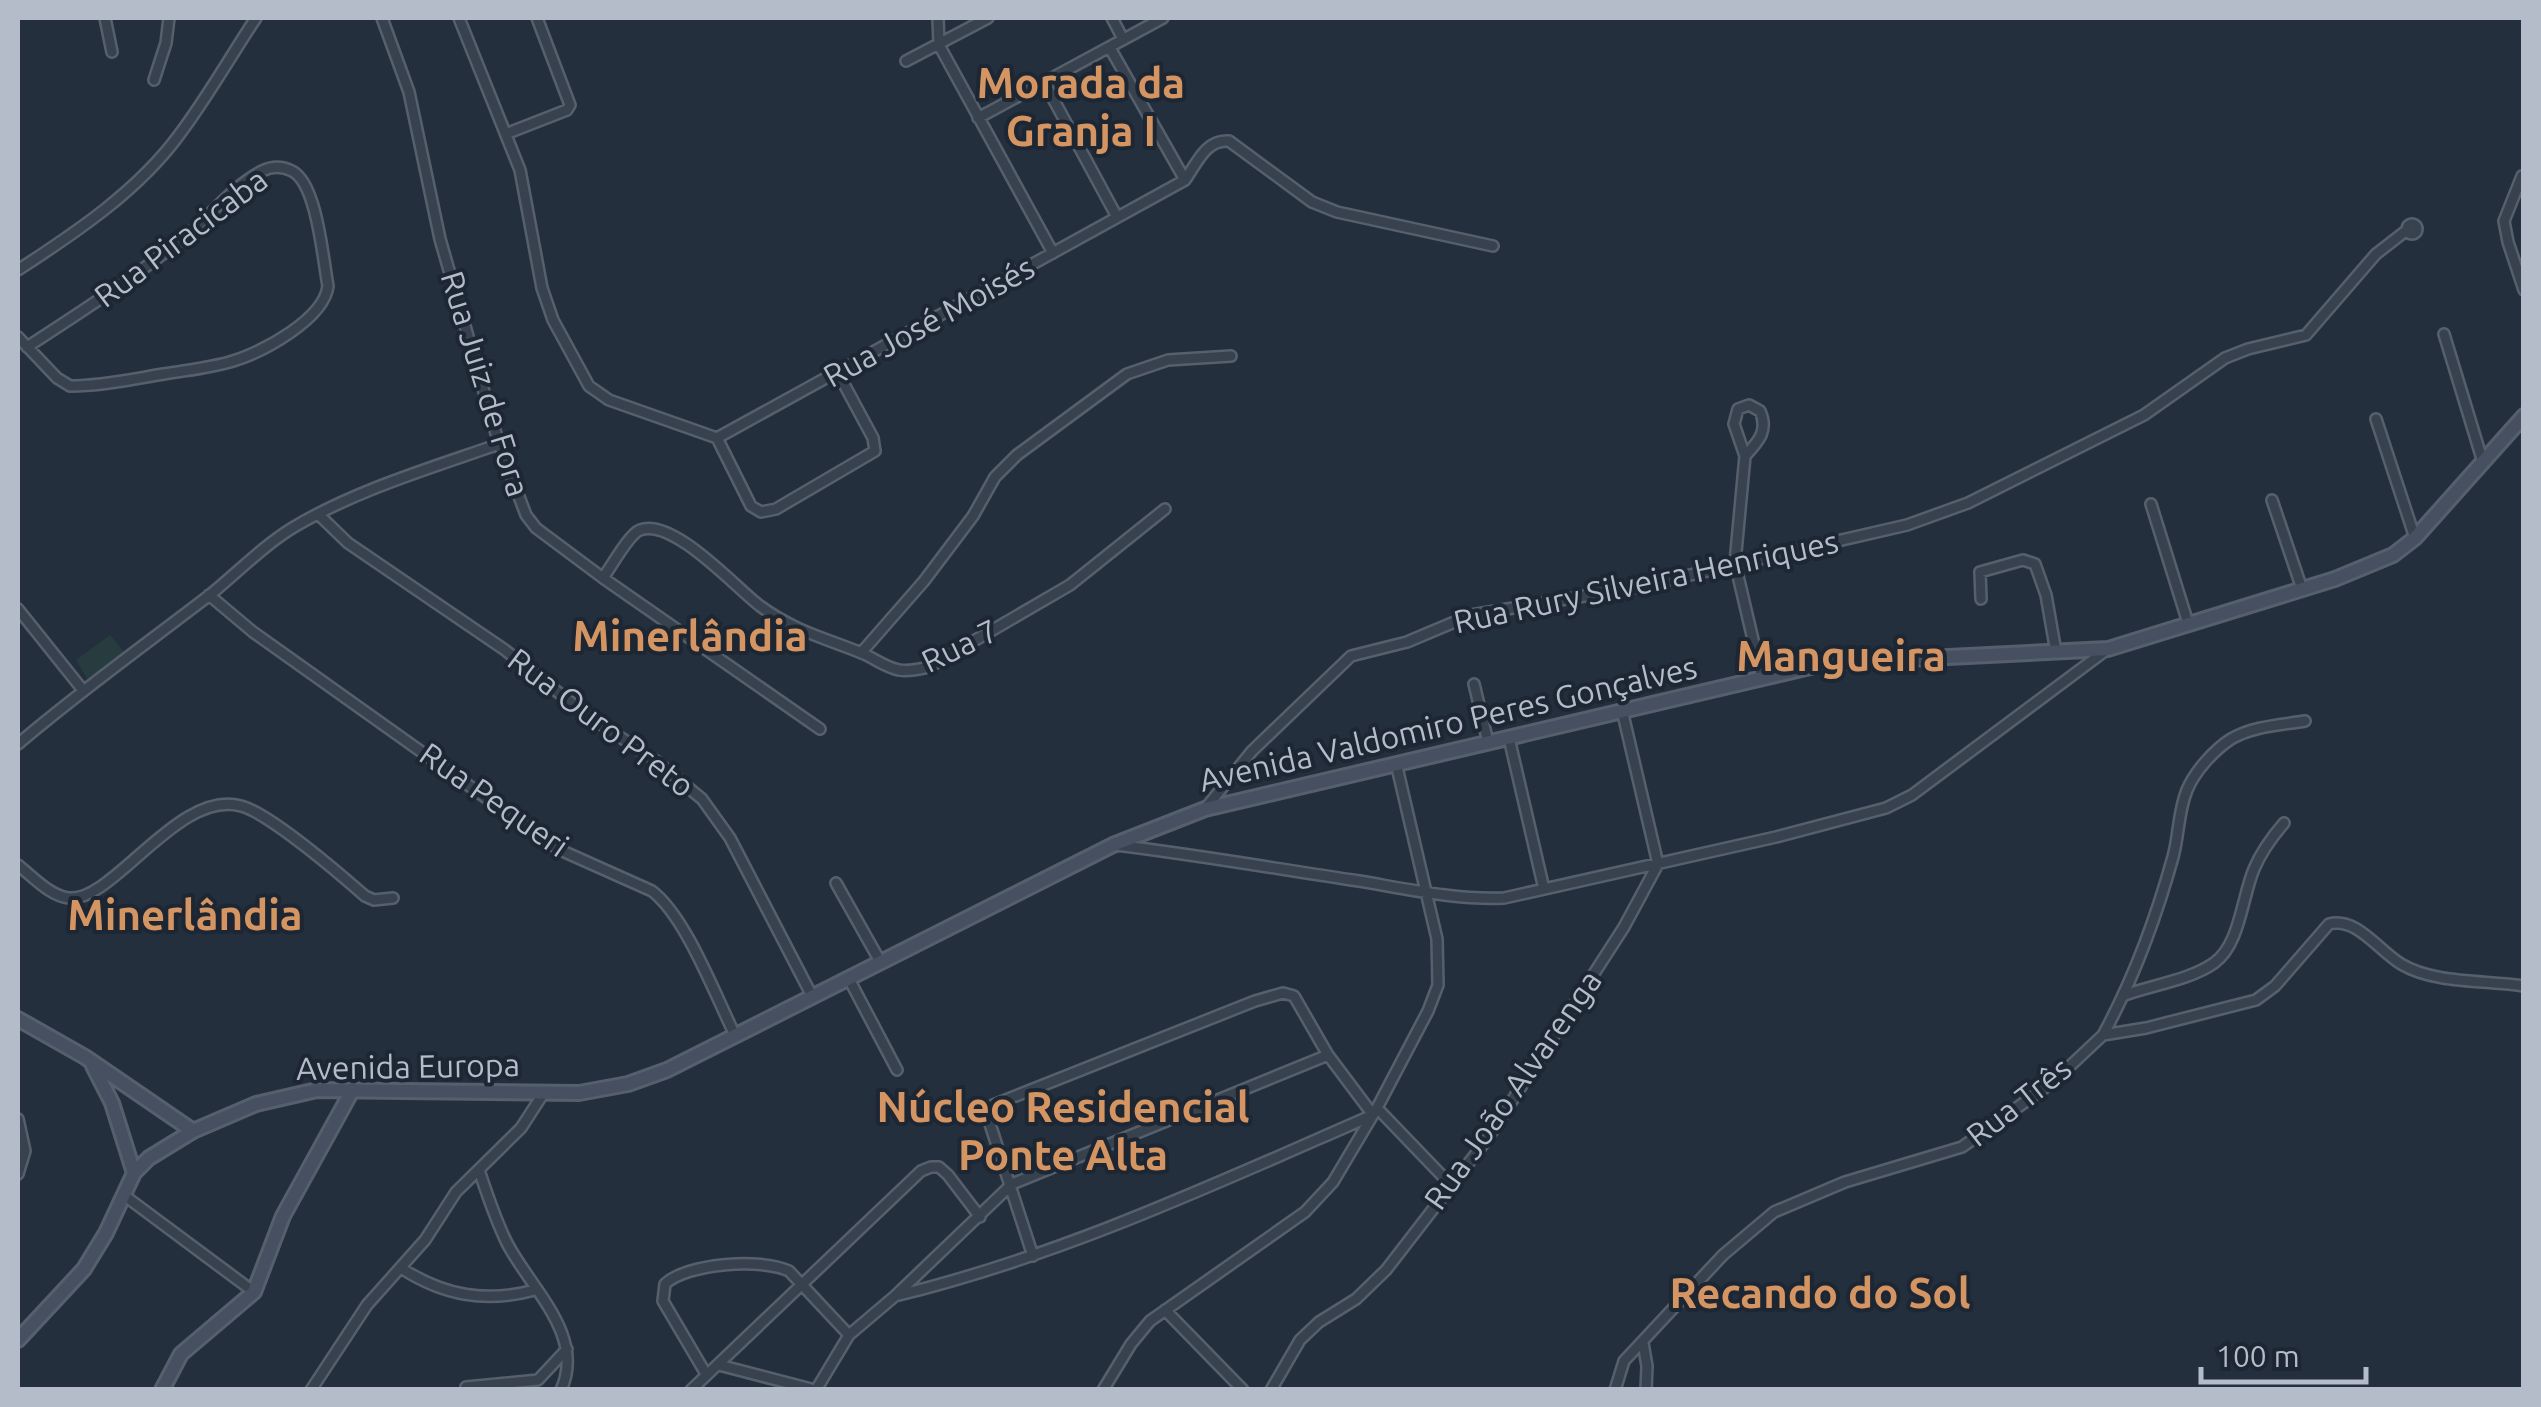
<svg xmlns="http://www.w3.org/2000/svg" width="2541" height="1407" font-family="Ubuntu,sans-serif">
  <style>
    .green { fill: #263c3f }
    .lines { fill: none; stroke-linecap: round; stroke-linejoin: round }
    .street-casing { stroke: #565f6c; stroke-width: 14 }
    .secondary-casing { stroke: #565f6c; stroke-width: 18 }
    .street { stroke: #38414e; stroke-width: 9 }
    .secondary { stroke: #465061; stroke-width: 12 }
    .labels { text-anchor: middle; stroke-width: 8; stroke-linejoin: round; paint-order: stroke }
    .street-label { font-size: 32px; fill: #b4bcc9; stroke: #1d2633 }
    .district-label { font-size: 42px; font-weight: bold; fill: #d59563; stroke: #1d2633 }
  </style>
  <rect width="100%" height="100%" fill="#242f3e"/>
  <path class="green" d="M 110,635 L 125,653 L 88,680 L 76,660 Z"/>
  <g class="lines">
    <g class="street-casing">
      <path id="street" d="M 105,18 L 112,52
        M 382,18 L 409,92 L 440,239 L 499,444 L 526,515 L 536,528 L 603,578 L 820,729
        M 459,18 L 520,170 L 542,288 L 553,320 L 589,386 L 609,400 L 717,438 L 1185,180 C 1197,163 1206,139 1229,141 L 1312,202 L 1337,212 L 1493,246
        M 938,18 L 939,45 L 1053,253
        M 1112,18 L 1123,39
        M 1110,48 L 1185,180
        M 906,61 L 988,18
        M 154,80 L 166,43 L 169,18
        M 1044,82 L 1117,217
        M 978,118 L 1163,18
        M 508,133 L 567,110 L 570,105 L 537,18
        M 2522,176 L 2504,221 L 2508,242 L 2524,290
        M2407 229a5 5 0 1 1 10 0a5 5 0 1 1-10 0Z
        M 18,270 C 75,233 138,191 179,135 C 207,98 230,57 256,18
        M 2444,334 L 2482,459
        M 18,337 L 57,378 L 70,386 C 101,386 133,379 164,374 C 187,370 211,368 233,361 C 263,352 324,319 328,286 C 323,260 317,183 292,171 C 282,166 272,166 262,171 C 233,186 211,215 186,236 C 135,277 81,312 27,347
        M 2376,419 L 2415,538
        M 717,438 L 751,506 L 761,512 L 776,509 L 875,451 L 873,438 L 838,373
        M 1745,456 C 1758,442 1769,431 1760,411 L 1749,405 L 1738,409 L 1734,424 L 1745,456 L 1735,563 L 1762,678
        M 2272,500 L 2302,589
        M 2151,504 L 2188,623
        M 318,514 L 348,543 L 505,650 L 584,713 L 656,761 L 702,799 L 730,838 L 812,996
        M 603,578 C 611,567 629,534 640,530 C 673,517 737,589 760,606 C 796,632 825,638 864,654 C 875,659 887,668 899,670 C 909,672 920,669 929,667 L 1070,585 L 1165,509
        M 209,595 L 253,632 L 558,849 L 652,891 C 686,917 715,995 735,1035
        M 1981,599 L 1980,572 L 2023,560 L 2035,564 L 2046,595 L 2056,652
        M 18,609 L 82,689
        M 861,653 L 924,581 L 973,516 L 995,477 L 1017,455 L 1127,374 L 1168,360 L 1231,356
        M 1474,684 L 1488,742
        M 1509,738 L 1544,889
        M 18,744 C 80,691 146,644 211,594 C 238,572 264,545 294,527 C 356,490 431,468 499,444
        M 1205,809 L 1252,751 L 1351,656 L 1407,642 L 1471,615 L 1638,587 L 1907,525 L 1968,503 L 2144,415 L 2225,358 L 2248,349 L 2306,335 L 2376,254 L 2407,230
        M 1116,845 C 1198,855 1278,869 1359,881 C 1407,889 1456,900 1504,898 L 1776,837 L 1886,808 L 1912,795 L 2105,651
        M 18,865 C 32,876 50,896 69,898 C 114,902 178,789 241,806 C 269,813 341,875 365,896 L 374,900 L 393,898
        M 836,883 L 881,963
        M 849,979 L 897,1070
        M 2125,995 C 2152,985 2190,980 2214,963 C 2240,945 2242,897 2254,869 C 2261,852 2272,837 2284,823
        M 2103,1035 C 2133,980 2156,918 2173,857 C 2179,835 2178,812 2187,790 C 2195,771 2214,750 2231,739 C 2253,726 2281,725 2305,721
        M 1377,1108 L 1450,1184
        M 18,1119 L 25,1151 L 18,1174
        M 479,1170 C 487,1194 495,1219 507,1243 C 530,1288 586,1335 561,1390
        M 125,1196 L 254,1292
        M 401,1268 C 444,1296 486,1303 535,1290
        M 895,1296 C 1061,1256 1217,1183 1373,1115 L 1328,1055 L 1294,996 L 1283,993 L 1255,1001 L 993,1105 L 989,1121 L 1033,1256
        M 1165,1310 L 1243,1390
        M 1643,1343 L 1647,1366 L 1646,1390
        M 719,1365 L 815,1390
        M 706,1374 L 663,1301 L 665,1284 C 687,1263 762,1258 789,1271 L 849,1335
        M 466,1387 L 538,1380 L 567,1349
        M 311,1390 L 367,1305 L 425,1240 L 456,1192 L 521,1128 L 543,1094
        M 691,1390 L 921,1171 L 931,1167 L 939,1167 L 948,1175 L 980,1217
        M 816,1390 L 849,1335 L 895,1296 L 1012,1184 L 1328,1055
        M 1103,1390 L 1131,1344 L 1150,1321 L 1305,1212 L 1333,1182 L 1377,1108 L 1428,1011 L 1438,985 L 1437,939 L 1396,763
        M 1271,1390 L 1300,1340 L 1319,1322 L 1356,1299 L 1386,1270 L 1488,1138 L 1624,927 L 1658,864 L 1622,710
        M 1615,1390 L 1624,1361 L 1723,1255 L 1774,1212 L 1845,1182 L 1962,1147 L 2053,1082 L 2103,1035 L 2146,1028 L 2256,1000 L 2275,986 L 2329,924 C 2357,917 2378,950 2401,964 C 2434,984 2485,980 2524,986"/>
    </g>
    <g class="secondary-casing">
      <path id="secondary" d="M 18,1019 L 85,1057 L 193,1131
        M 93,1066 L 112,1103 L 134,1173
        M 18,1340 L 84,1269 L 106,1233 L 134,1173 L 149,1158 L 193,1131 L 256,1104 L 317,1090 L 579,1093 L 628,1084 L 667,1070 L 1113,845 L 1205,809 L 1827,663 L 2108,649 L 2335,579 L 2393,555 L 2415,538 L 2524,416
        M 162,1390 L 181,1354 L 254,1292 L 283,1216 L 353,1089"/>
    </g>
    <use href="#street" class="street"/>
    <use href="#secondary" class="secondary"/>
  </g>
  <g class="labels">
    <g class="street-label">
      <text transform="translate(181 238) rotate(-37)" y="11">Rua Piracicaba</text>
      <text transform="translate(929 322) rotate(-29)" y="11">Rua José Moisés</text>
      <text transform="translate(485 384) rotate(73)" y="11">Rua Juiz de Fora</text>
      <text transform="translate(1646 582) rotate(-12)" y="11">Rua Rury Silveira Henriques</text>
      <text transform="translate(960 646) rotate(-26)" y="11">Rua 7</text>
      <text transform="translate(601 723) rotate(37)" y="11">Rua Ouro Preto</text>
      <text transform="translate(1448 724) rotate(-13)" y="11">Avenida Valdomiro Peres Gonçalves</text>
      <text transform="translate(494 800) rotate(35)" y="11">Rua Pequeri</text>
      <text transform="translate(408 1067) rotate(-1)" y="11">Avenida Europa</text>
      <text transform="translate(1513 1090) rotate(-55)" y="11">Rua João Alvarenga</text>
      <text transform="translate(2019 1102) rotate(-38)" y="11">Rua Três</text>
    </g>
    <g class="district-label">
      <text x="1081" y="98">Morada da<tspan x="1081" dy="48">Granja I</tspan></text>
      <text x="690" y="651">Minerlândia</text>
      <text x="1841" y="671">Mangueira</text>
      <text x="185" y="930">Minerlândia</text>
      <text x="1063" y="1122">Núcleo Residencial<tspan x="1063" dy="48">Ponte Alta</tspan></text>
      <text x="1820" y="1308">Recando do Sol</text>
    </g>
  </g>
  <rect width="2541" height="1407" fill="none" stroke="#b4bcc9" stroke-width="40"/>
  <path d="M2201 1367v15h165v-15" fill="none" stroke="#b4bcc9" stroke-width="5"/>
  <text x="2216" y="1367" font-size="30" fill="#b4bcc9" stroke="#1d2633" stroke-width="8" paint-order="stroke">100 m</text>
</svg>
